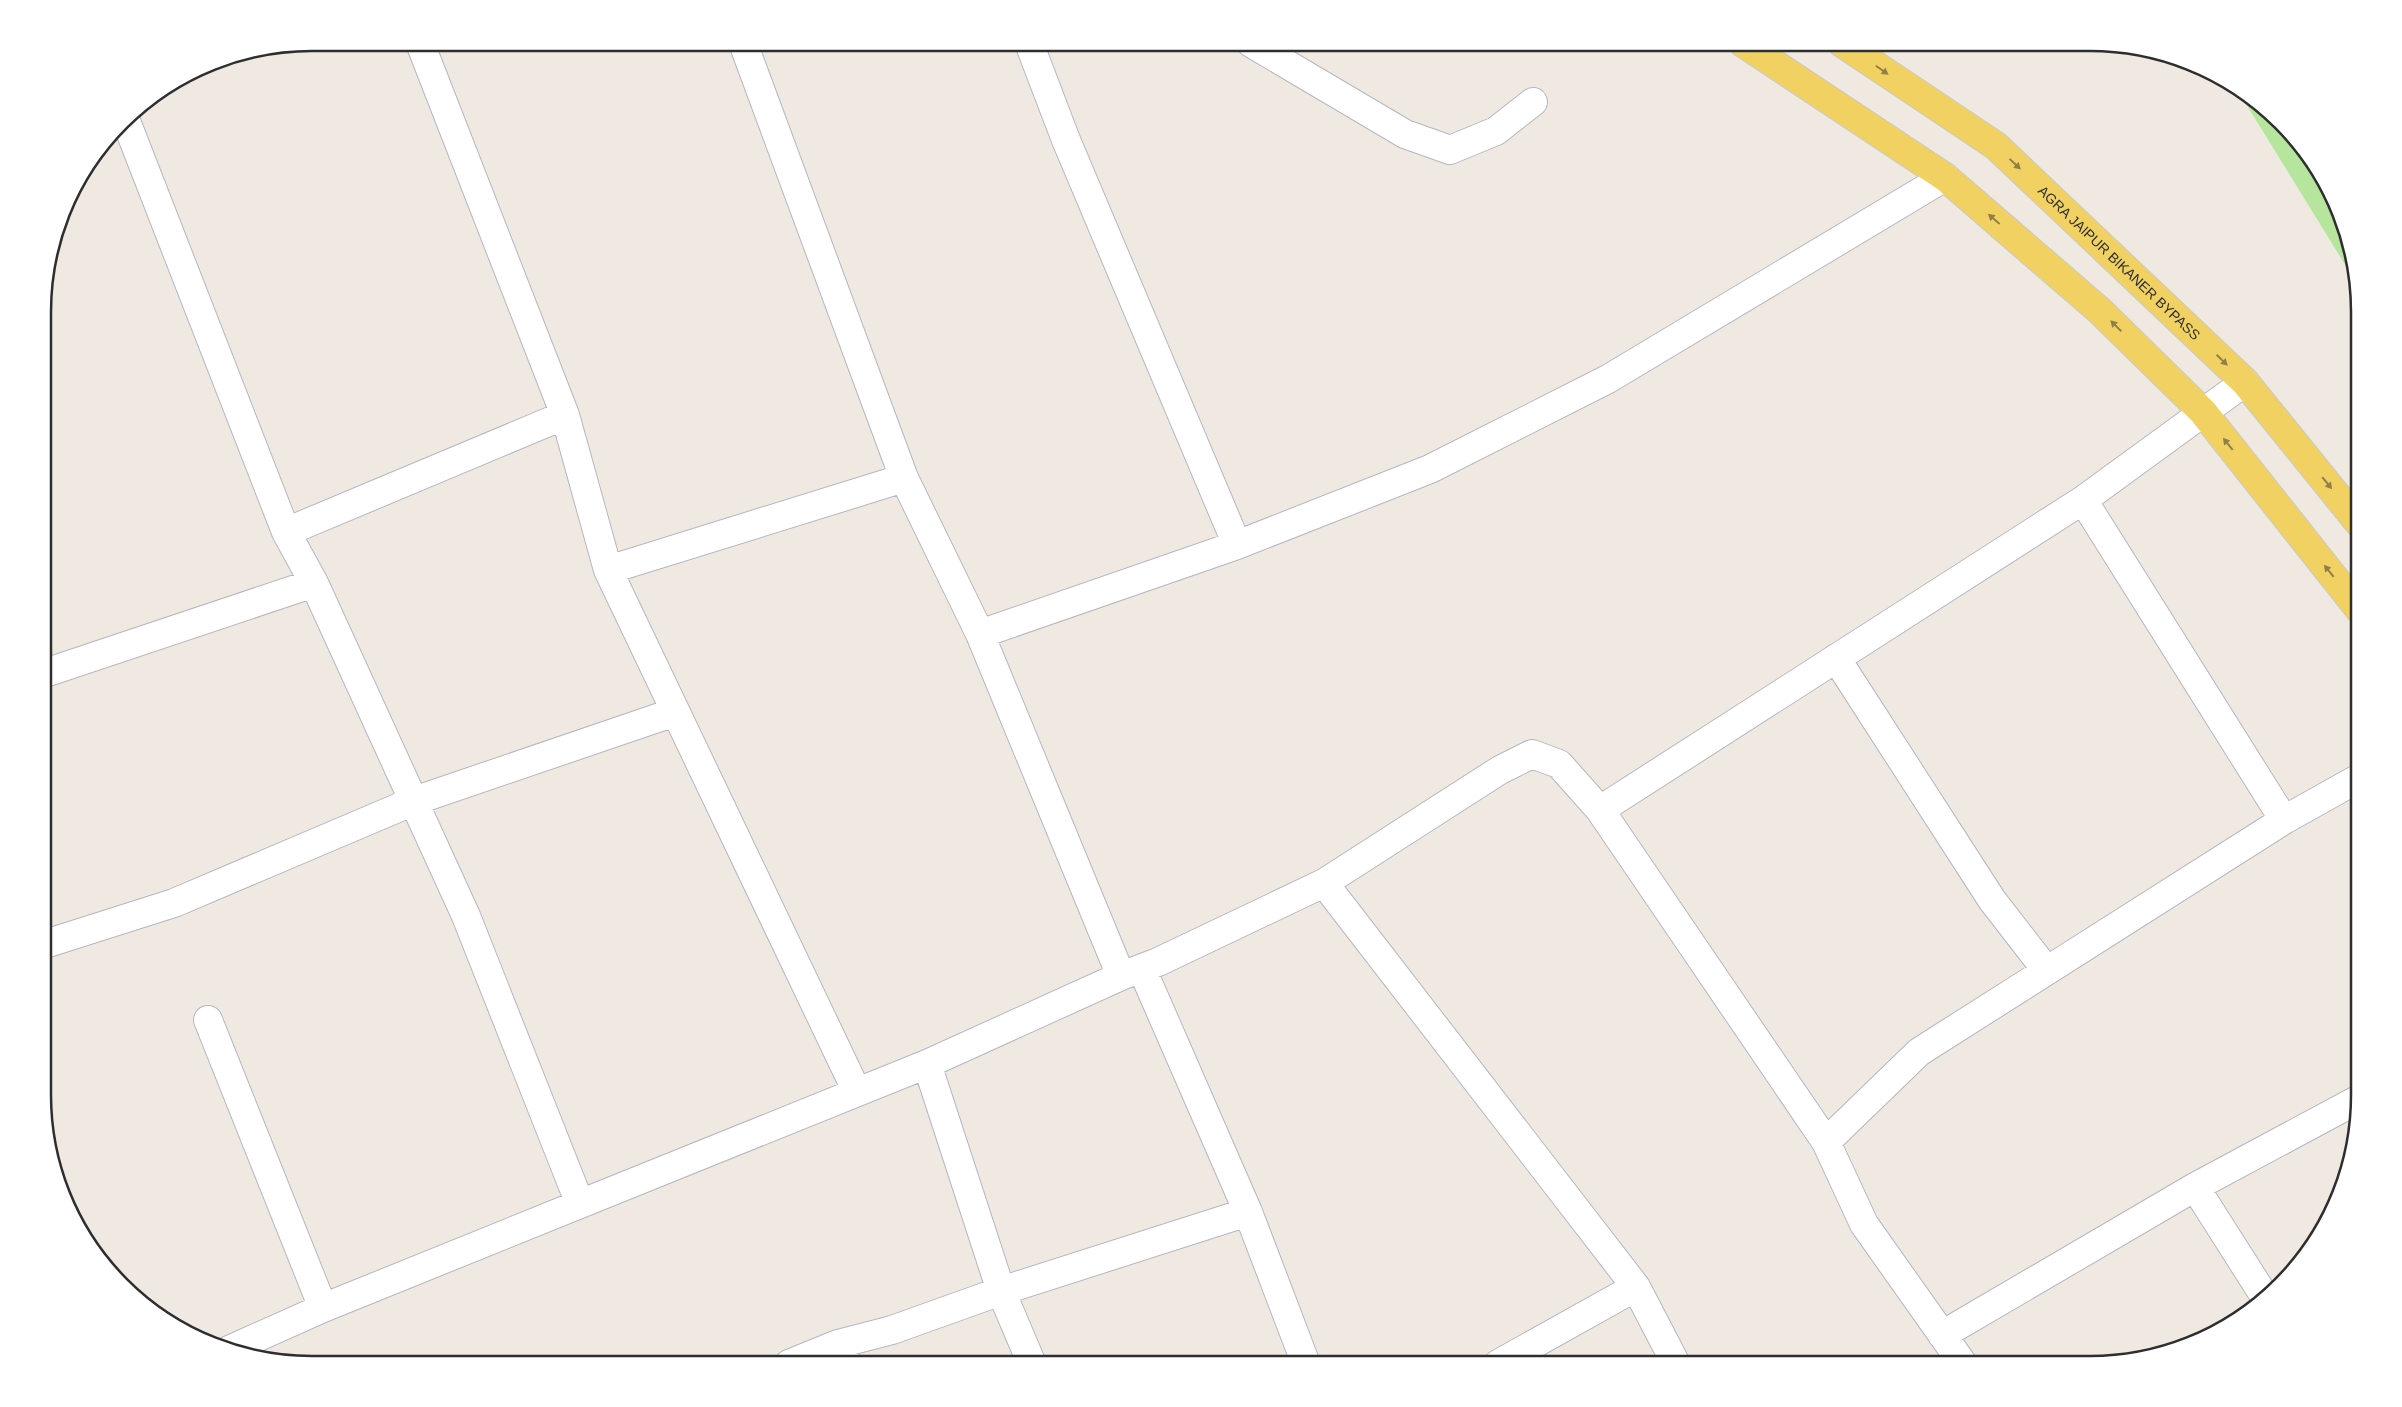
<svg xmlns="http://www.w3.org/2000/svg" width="2402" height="1407" font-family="Helvetica,sans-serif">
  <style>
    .green { fill: #b6e59e }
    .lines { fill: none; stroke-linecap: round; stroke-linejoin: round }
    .minor-casing { stroke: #b4b7c1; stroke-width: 30 }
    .major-casing { stroke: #c9c9c9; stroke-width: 30 }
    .minor { stroke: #fff; stroke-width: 28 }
    .major { stroke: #f2d163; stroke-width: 28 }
    .oneway { fill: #908048 }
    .labels { text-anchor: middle; stroke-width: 5; stroke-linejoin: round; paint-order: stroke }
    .street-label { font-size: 14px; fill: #2e2e2e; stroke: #fff }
    .rim { fill: none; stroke: #2e2e2e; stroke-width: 2.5 }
  </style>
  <rect width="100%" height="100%" fill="#efe9e1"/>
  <path class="green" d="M 2235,86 L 2280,121 L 2323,177 L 2345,226 L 2357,284 Z"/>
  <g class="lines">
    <g class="minor-casing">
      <path id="minor" d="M 420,43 L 565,415
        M 743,43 L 904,478
        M 1029,43 L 1066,140 L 1237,545
        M 1251,43 L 1405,134 L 1450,150 L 1496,131 L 1533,102
        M 126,121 L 286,532 L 565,415 L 608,570 L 904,478 L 980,634 L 1237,545 L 1430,469 L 1608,379 L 1945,177
        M 2083,500 L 2284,820
        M 608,570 L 857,1092
        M 314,583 L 466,916 L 580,1204 L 927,1064
        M 980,634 L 1121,976 L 1158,962 L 1324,883 L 1500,770 L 1532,754 L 1559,764 L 1600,810 L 2083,500 L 2245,382
        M 1836,658 L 1992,900 L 2047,971
        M 45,673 L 314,583 L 286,532
        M 1600,810 L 1826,1142
        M 1324,883 L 1636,1287 L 1498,1364
        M 45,944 L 174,903 L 414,801 L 675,712
        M 208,1020 L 323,1308
        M 1248,1212 L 1306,1364
        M 1636,1287 L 1676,1364
        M 2265,1297 L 2195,1187 L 2359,1099
        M 1942,1335 L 2195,1187
        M 229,1350 L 323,1308 L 580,1204
        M 789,1364 L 838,1344
        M 848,1364 L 838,1344 L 892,1330 L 1001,1291 L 1248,1212 L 1142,969
        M 1032,1364 L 1001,1291 L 927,1064 L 1121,976
        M 1963,1364 L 1864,1224 L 1826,1142 L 1919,1052 L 2284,820 L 2359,778"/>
    </g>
    <g class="major-casing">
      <g id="major">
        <path d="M 1743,43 L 1945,177 L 2100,311 L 2203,412 L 2359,609"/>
        <path id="s1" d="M 1842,43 L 1996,146 L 2245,382 L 2359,523"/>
      </g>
    </g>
    <use href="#minor" class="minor"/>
    <use href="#major" class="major"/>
  </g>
  <defs><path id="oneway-solid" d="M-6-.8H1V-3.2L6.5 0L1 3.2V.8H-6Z" transform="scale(1.25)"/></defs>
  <g class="oneway">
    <use href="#oneway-solid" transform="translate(1882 70) rotate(35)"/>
    <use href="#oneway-solid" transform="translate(2015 164) rotate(43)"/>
    <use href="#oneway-solid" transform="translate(1994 219) rotate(-139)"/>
    <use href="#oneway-solid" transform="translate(2116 326) rotate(-135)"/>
    <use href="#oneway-solid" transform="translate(2222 360) rotate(44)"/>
    <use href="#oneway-solid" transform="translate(2228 444) rotate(-129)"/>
    <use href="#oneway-solid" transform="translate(2327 483) rotate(51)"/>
    <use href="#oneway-solid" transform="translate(2329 571) rotate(-129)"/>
  </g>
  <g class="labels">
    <g class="street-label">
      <text dy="5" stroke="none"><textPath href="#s1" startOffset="355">AGRA JAIPUR BIKANER BYPASS</textPath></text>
    </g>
  </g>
  <path d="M0 0H2402V1407H0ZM312 51H2090A261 261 0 0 1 2351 312V1095A261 261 0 0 1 2090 1356H312A261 261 0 0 1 51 1095V312A261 261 0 0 1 312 51Z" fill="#fff" fill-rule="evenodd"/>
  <path class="rim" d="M312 51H2090A261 261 0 0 1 2351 312V1095A261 261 0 0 1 2090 1356H312A261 261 0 0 1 51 1095V312A261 261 0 0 1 312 51Z"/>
</svg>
